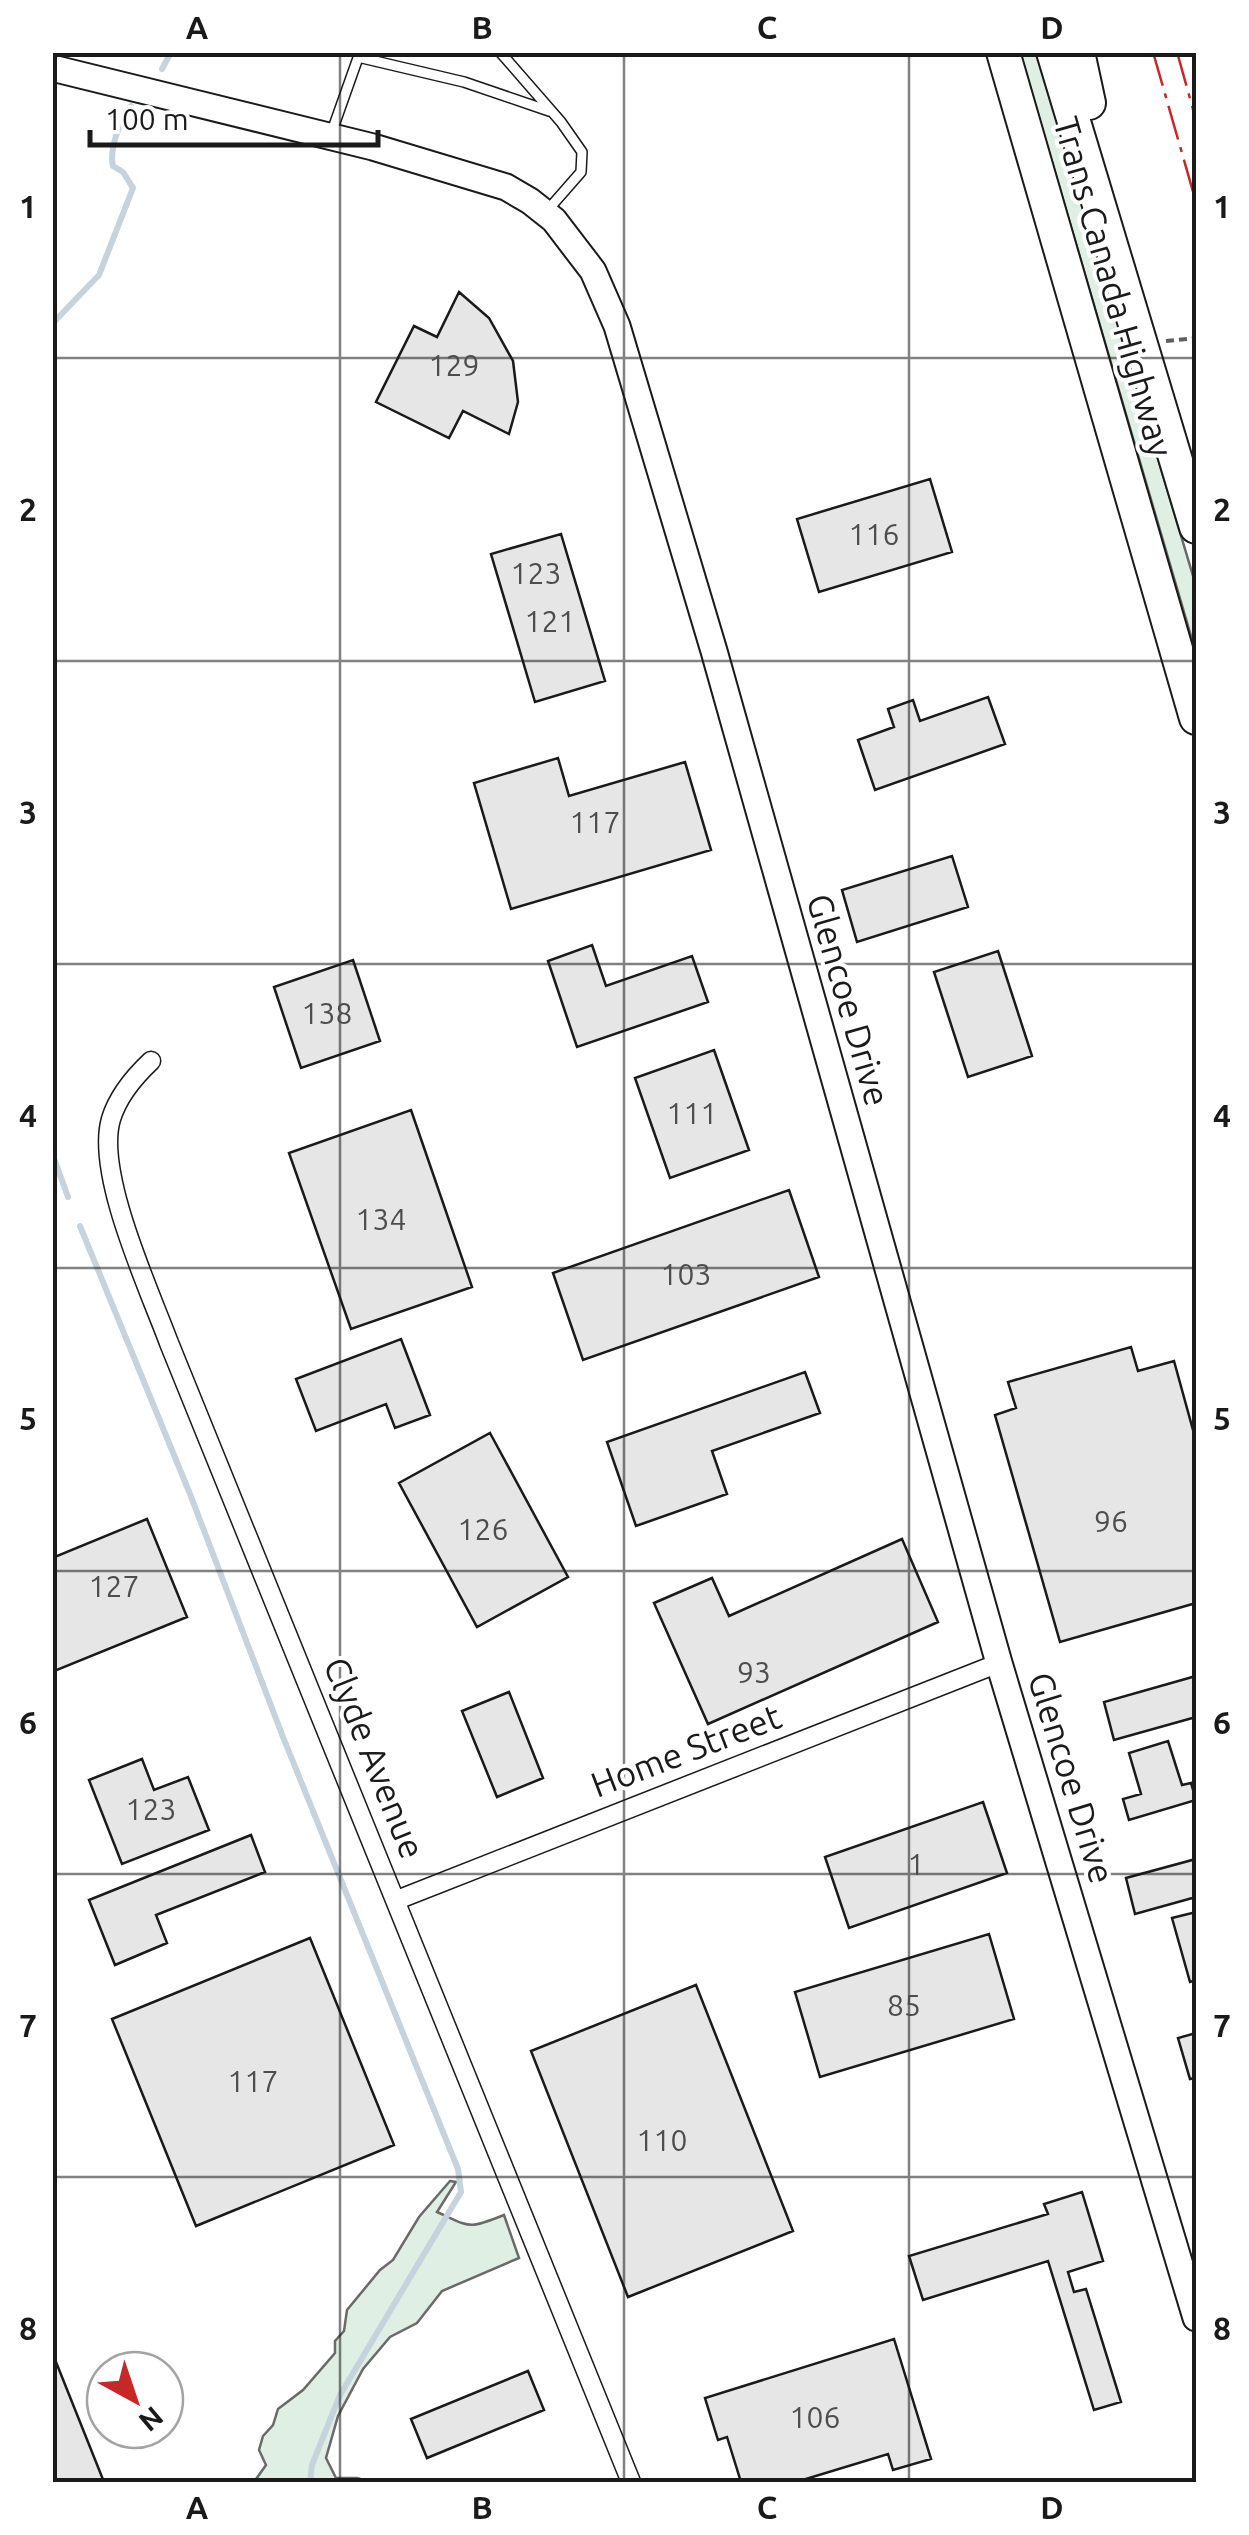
<svg xmlns="http://www.w3.org/2000/svg" width="1249" height="2535" font-family="Ubuntu,sans-serif">
  <style>
    .green { fill: #e0efe3; stroke: #6a6a6a; stroke-width: 2.5 }
    .lines { fill: none; stroke-linecap: round; stroke-linejoin: round }
    .stream { stroke: #c6d2dc; stroke-width: 6 }
    .building { fill: #e6e6e6; stroke: #1a1a1a; stroke-width: 2.5 }
    .lane-casing { stroke: #1a1a1a; stroke-width: 12 }
    .street-casing { stroke: #1a1a1a; stroke-width: 21 }
    .secondary-casing { stroke: #1a1a1a; stroke-width: 29 }
    .highway-casing { stroke: #1a1a1a; stroke-width: 36 }
    .path { stroke: #5f5f5f; stroke-width: 4; stroke-dasharray: 8 5; stroke-linecap: butt }
    .lane { stroke: #fff; stroke-width: 9 }
    .street { stroke: #fff; stroke-width: 18 }
    .secondary { stroke: #fff; stroke-width: 25 }
    .highway { stroke: #fff; stroke-width: 32 }
    .power { stroke: #c62828; stroke-width: 2.5; stroke-dasharray: 35 8 5 8; stroke-linecap: butt }
    .grid { fill: none; stroke: #1a1a1a; stroke-width: 2.5; stroke-opacity: 0.55 }
    .labels { text-anchor: middle; stroke-width: 8; stroke-linejoin: round; paint-order: stroke }
    .number-label { font-size: 30px; fill: #4d4d4d }
    .street-label { font-size: 35px; fill: #1a1a1a; stroke: #fff }
    .neatline { fill: none; stroke: #1a1a1a; stroke-width: 4 }
    .grid-label { font-size: 32px; text-anchor: middle; font-weight: bold; fill: #1a1a1a }
  </style>
  <rect width="100%" height="100%" fill="#fff"/>
  <path class="green" d="M 1020,53 L 1037,53 L 1196,586 L 1196,653 Z
    M 450,2181 L 456,2182 L 437,2212 C 471,2227 467,2230 504,2215 L 519,2258 L 442,2291 L 417,2323 L 390,2337 L 363,2369 L 338,2416 L 326,2458 L 336,2478 L 357,2478 L 370,2482 L 254,2482 L 266,2465 L 259,2450 L 263,2436 L 273,2425 L 278,2409 L 303,2390 L 335,2353 L 335,2341 L 344,2331 L 347,2310 L 380,2270 L 393,2260 L 419,2217 Z"/>
  <g class="lines">
    <path class="stream" d="M 162,69 L 171,52
      M 52,324 L 99,275 L 133,188 L 123,172 L 113,166 C 109,150 120,119 131,106
      M 52,1153 L 68,1197
      M 80,1226 L 190,1494 L 283,1737 L 458,2169 L 461,2192 L 340,2395 L 312,2465 L 310,2482"/>
  </g>
  <path class="building" d="M 459,292 L 489,318 L 513,361 L 518,402 L 509,434 L 463,411 L 449,438 L 376,402 L 414,326 L 437,337 Z
    M 930,479 L 952,552 L 819,592 L 797,519 Z
    M 561,534 L 605,681 L 535,702 L 491,554 Z
    M 988,697 L 1005,744 L 875,790 L 858,740 L 894,727 L 888,709 L 913,700 L 920,721 Z
    M 558,758 L 569,796 L 685,762 L 711,850 L 511,909 L 474,783 Z
    M 952,856 L 968,907 L 857,942 L 842,890 Z
    M 592,945 L 606,986 L 692,956 L 708,1002 L 577,1047 L 548,961 Z
    M 998,951 L 1032,1056 L 968,1077 L 934,972 Z
    M 353,960 L 380,1041 L 301,1068 L 274,987 Z
    M 714,1050 L 749,1150 L 670,1178 L 635,1078 Z
    M 411,1110 L 472,1287 L 351,1329 L 289,1153 Z
    M 789,1190 L 819,1277 L 583,1360 L 553,1273 Z
    M 401,1339 L 430,1415 L 395,1428 L 386,1404 L 316,1431 L 296,1379 Z
    M 1131,1347 L 1138,1371 L 1174,1361 L 1196,1441 L 1196,1603 L 1060,1642 L 995,1415 L 1016,1408 L 1008,1382 Z
    M 805,1372 L 820,1413 L 712,1451 L 727,1494 L 636,1526 L 607,1442 Z
    M 490,1433 L 568,1577 L 477,1627 L 399,1483 Z
    M 147,1519 L 187,1617 L 52,1672 L 52,1558 Z
    M 902,1539 L 938,1622 L 708,1724 L 654,1603 L 712,1578 L 729,1616 Z
    M 1196,1676 L 1196,1717 L 1114,1740 L 1104,1702 Z
    M 509,1692 L 543,1778 L 497,1797 L 462,1711 Z
    M 1168,1741 L 1182,1785 L 1191,1783 L 1196,1800 L 1129,1820 L 1123,1799 L 1141,1794 L 1129,1753 Z
    M 142,1759 L 154,1790 L 188,1777 L 209,1830 L 122,1864 L 89,1780 Z
    M 983,1802 L 1007,1873 L 849,1928 L 825,1857 Z
    M 251,1835 L 265,1872 L 156,1915 L 167,1943 L 115,1965 L 89,1900 Z
    M 1196,1859 L 1196,1897 L 1135,1914 L 1126,1878 Z
    M 1196,1912 L 1196,1980 L 1190,1982 L 1172,1918 Z
    M 989,1934 L 1014,2019 L 820,2077 L 795,1992 Z
    M 310,1938 L 394,2145 L 196,2226 L 112,2019 Z
    M 696,1985 L 793,2231 L 628,2297 L 531,2051 Z
    M 1196,2033 L 1196,2078 L 1190,2079 L 1178,2038 Z
    M 1082,2192 L 1103,2261 L 1068,2272 L 1074,2292 L 1086,2289 L 1121,2402 L 1094,2410 L 1048,2261 L 923,2300 L 909,2256 L 1048,2214 L 1044,2204 Z
    M 894,2339 L 931,2459 L 893,2470 L 888,2454 L 796,2482 L 741,2482 L 727,2437 L 718,2440 L 705,2398 Z
    M 52,2352 L 104,2482 L 52,2482 Z
    M 528,2371 L 544,2410 L 427,2458 L 411,2419 Z"/>
  <g class="lines">
    <g class="lane-casing">
      <path id="lane" d="M 500,52 L 561,122 L 582,152 L 581,172 L 546,212
        M 358,57 L 464,82 L 549,111
        M 331,134 L 359,55"/>
    </g>
    <g class="street-casing">
      <path id="street" d="M 151,1061 C 134,1077 118,1096 111,1119 C 95,1173 149,1289 169,1343 L 631,2482
        M 397,1900 L 999,1663"/>
    </g>
    <g class="secondary-casing">
      <path id="secondary" d="M 52,68 L 373,147 L 506,187 L 530,201 L 554,220 L 593,271 L 617,326 L 714,651 L 999,1663 L 1196,2318"/>
    </g>
    <g class="highway-casing">
      <path id="highway" d="M 1003,52 L 1196,718
        M 1053,52 L 1196,527
        M 1078,52 L 1089,103"/>
    </g>
    <path class="path" d="M 1166,341 L 1196,338"/>
    <use href="#lane" class="lane"/>
    <use href="#street" class="street"/>
    <use href="#secondary" class="secondary"/>
    <use href="#highway" class="highway"/>
    <path class="power" d="M 1153,52 L 1196,202
      M 1177,52 L 1196,120"/>
  </g>
  <path class="grid" d="M 340,52 L 340,2482M 624,52 L 624,2482M 909,52 L 909,2482M 52,358 L 1196,358M 52,661 L 1196,661M 52,964 L 1196,964M 52,1268 L 1196,1268M 52,1571 L 1196,1571M 52,1874 L 1196,1874M 52,2177 L 1196,2177"/>
  <g class="labels">
    <g class="number-label">
      <text x="454" y="376">129</text>
      <text x="874" y="545">116</text>
      <text x="536" y="584">123</text>
      <text x="550" y="632">121</text>
      <text x="595" y="833">117</text>
      <text x="327" y="1024">138</text>
      <text x="692" y="1124">111</text>
      <text x="381" y="1230">134</text>
      <text x="686" y="1285">103</text>
      <text x="1111" y="1532">96</text>
      <text x="483" y="1540">126</text>
      <text x="114" y="1597">127</text>
      <text x="754" y="1683">93</text>
      <text x="151" y="1820">123</text>
      <text x="916" y="1875">1</text>
      <text x="904" y="2016">85</text>
      <text x="253" y="2092">117</text>
      <text x="662" y="2151">110</text>
      <text x="815" y="2428">106</text>
    </g>
    <g class="street-label">
      <text transform="translate(1113 287) rotate(74)" y="12">Trans Canada Highway</text>
      <text transform="translate(848 1000) rotate(74)" y="12">Glencoe Drive</text>
      <text transform="translate(686 1751) rotate(-21)" y="12">Home Street</text>
      <text transform="translate(374 1758) rotate(68)" y="12">Clyde Avenue</text>
      <text transform="translate(1071 1778) rotate(73)" y="12">Glencoe Drive</text>
    </g>
  </g>
  <rect width="1249" height="2535" fill="none" stroke="#ffffff" stroke-width="110"/>
  <g transform="translate(135 2400) rotate(140)"><circle r="48" fill="#ffffff" stroke="#a3a3a3" stroke-width="2.5"/>
  <path d="M0-8L18 38L0 25L-18 38Z" fill="#c62828"/>
  <text y="-15" font-size="28" font-weight="bold" text-anchor="middle" fill="#1a1a1a">N</text>
  </g>
  <path d="M90 130v15h288v-15" fill="none" stroke="#1a1a1a" stroke-width="5"/>
  <text x="105" y="130" font-size="30" fill="#1a1a1a" stroke="#ffffff" stroke-width="8" paint-order="stroke">100 m</text>
  <rect x="55" y="55" width="1139" height="2425" class="neatline"/>
  <g class="grid-label">
    <text x="197" y="39">A</text>
    <text x="482" y="39">B</text>
    <text x="767" y="39">C</text>
    <text x="1052" y="39">D</text>
    <text x="28" y="218">1</text>
    <text x="1222" y="218">1</text>
    <text x="28" y="521">2</text>
    <text x="1222" y="521">2</text>
    <text x="28" y="824">3</text>
    <text x="1222" y="824">3</text>
    <text x="28" y="1127">4</text>
    <text x="1222" y="1127">4</text>
    <text x="28" y="1430">5</text>
    <text x="1222" y="1430">5</text>
    <text x="28" y="1734">6</text>
    <text x="1222" y="1734">6</text>
    <text x="28" y="2037">7</text>
    <text x="1222" y="2037">7</text>
    <text x="28" y="2340">8</text>
    <text x="1222" y="2340">8</text>
    <text x="197" y="2519">A</text>
    <text x="482" y="2519">B</text>
    <text x="767" y="2519">C</text>
    <text x="1052" y="2519">D</text>
  </g>
</svg>
